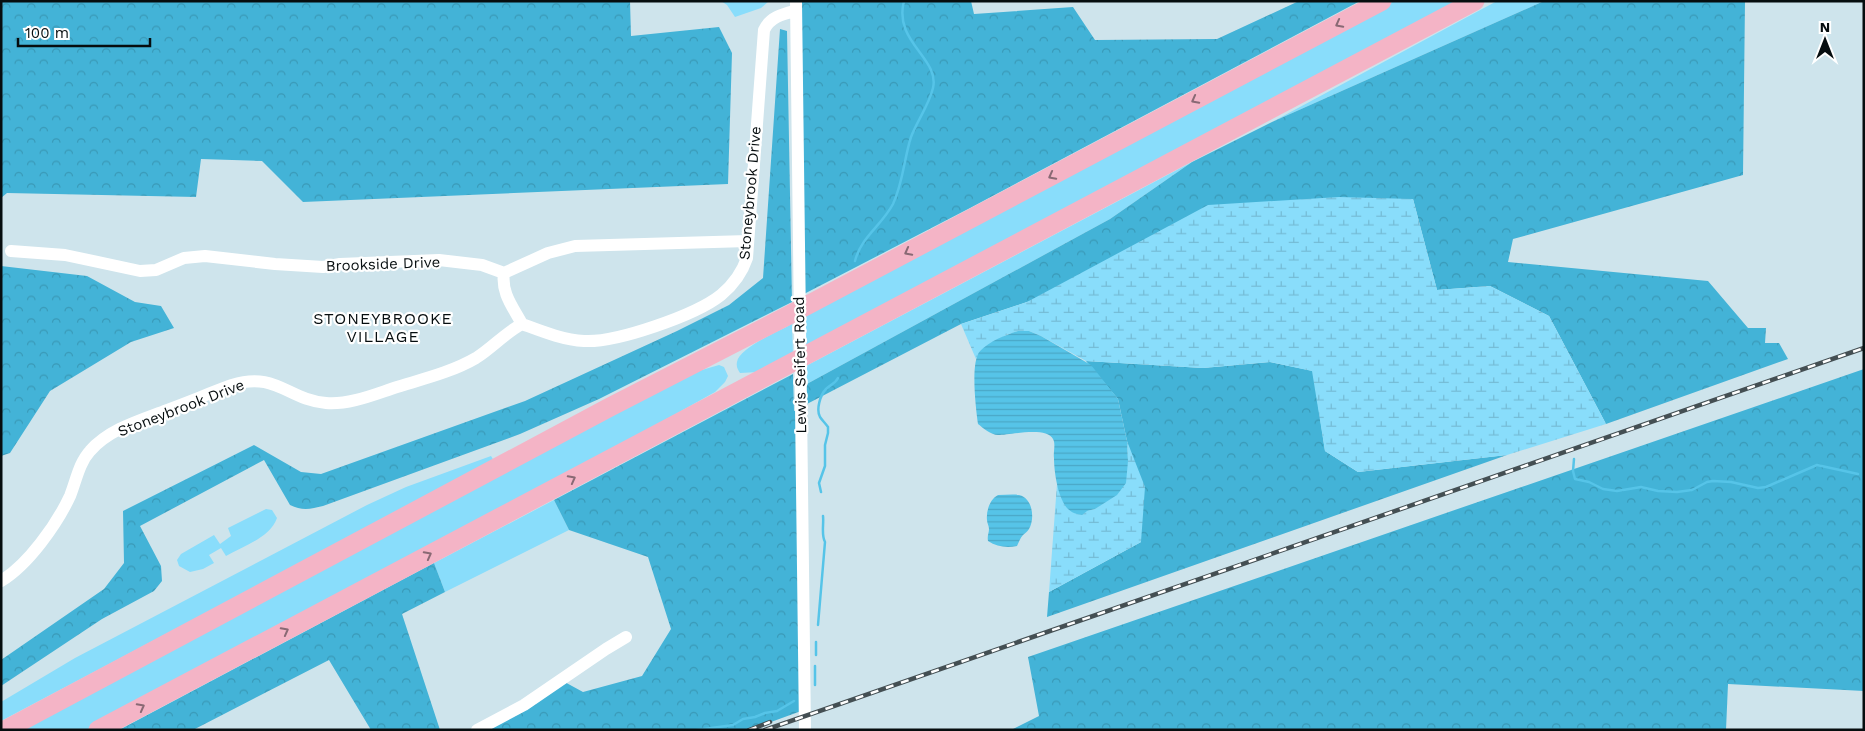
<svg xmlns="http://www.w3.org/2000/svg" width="1865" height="731" font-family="'Work Sans',sans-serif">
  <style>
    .green { fill: #89ddfb }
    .forest { fill: url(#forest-crowns) }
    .wetland { fill: url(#wetland-marsh) }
    .water { fill: url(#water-rules) }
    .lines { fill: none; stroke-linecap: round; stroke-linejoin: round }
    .stream { stroke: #56c4e8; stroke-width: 2.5 }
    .minor { stroke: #fff; stroke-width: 12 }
    .highway { stroke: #f4b4c6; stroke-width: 19 }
    .rail-casing { stroke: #444f53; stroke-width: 4.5 }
    .rail { stroke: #fff; stroke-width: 2.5; stroke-dasharray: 8; stroke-linecap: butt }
    .oneway { stroke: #896974 }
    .labels { text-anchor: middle; stroke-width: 4.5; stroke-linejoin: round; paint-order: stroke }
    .street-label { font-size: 15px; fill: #060d0f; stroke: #fff }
    .neighbourhood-label { font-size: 16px; letter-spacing: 1px; fill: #060d0f; stroke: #fff }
  </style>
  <defs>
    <pattern id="forest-crowns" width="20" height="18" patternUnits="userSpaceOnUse" patternTransform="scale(1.25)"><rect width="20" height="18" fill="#43b3d7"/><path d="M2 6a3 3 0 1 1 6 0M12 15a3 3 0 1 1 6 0" fill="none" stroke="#3999b7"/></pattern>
    <pattern id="wetland-marsh" width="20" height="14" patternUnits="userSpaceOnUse" patternTransform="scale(1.25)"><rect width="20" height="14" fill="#89ddfb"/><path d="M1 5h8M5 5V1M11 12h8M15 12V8" fill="none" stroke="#75bcd6"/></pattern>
    <pattern id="water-rules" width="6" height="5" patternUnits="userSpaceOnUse" patternTransform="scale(1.25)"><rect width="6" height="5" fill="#56c4e8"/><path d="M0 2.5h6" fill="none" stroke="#49a7c6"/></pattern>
  </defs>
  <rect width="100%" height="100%" fill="#cee4ec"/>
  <path class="green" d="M 721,1 L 769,1 L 761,8 L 735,17 L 727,5 Z
    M 1394,1 L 1462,1 L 805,350 L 804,317 Z
    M 1497,1 L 1544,1 L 1272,122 Z
    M 1192,162 L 1110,219 L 805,385 L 806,366 Z
    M 792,324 L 793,355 L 758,372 L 740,373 C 738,370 736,367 737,362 C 739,348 779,331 792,324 Z
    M 719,365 L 724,367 L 728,376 L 725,382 L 715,392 L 569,474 L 86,730 L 17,730 L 695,372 Z
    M 491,456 L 494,461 L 1,721 L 1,702 L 75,658 L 367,505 L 406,487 Z
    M 554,500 L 569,530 L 445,592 L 434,563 Z
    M 266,509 L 272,510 L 277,518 C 270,538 243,546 226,556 L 221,548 L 209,555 L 214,563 L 203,569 L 190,572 L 179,566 L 177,560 L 181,554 L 214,535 L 220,544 L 231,536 L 228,528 Z"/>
  <path class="forest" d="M 1,1 L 630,1 L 631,36 L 719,27 L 732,53 L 728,184 L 303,202 L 262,161 L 201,159 L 196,197 L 7,193 L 1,198 Z
    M 801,1 L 971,1 L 974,14 L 1073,7 L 1095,40 L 1217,39 L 1299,1 L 1360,1 L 970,208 L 804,294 Z
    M 1544,1 L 1745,1 L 1743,175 L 1513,239 L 1508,262 L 1708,281 L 1748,328 L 1766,328 L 1765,343 L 1779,343 L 1788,359 L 1606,424 L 1549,316 L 1490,286 L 1437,290 L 1413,199 L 1027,302 L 961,324 L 805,405 L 805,385 L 1110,219 L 1192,162 L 1272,122 Z
    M 780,29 L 787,31 L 792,302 L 599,399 L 520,434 L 323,506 C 311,509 302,511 290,505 L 264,460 L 140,526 L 161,566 L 162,581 L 154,591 L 102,619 L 1,686 L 1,660 L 104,589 L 124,563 L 123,511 L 254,445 L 301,472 L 321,474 L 525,401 L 677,331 L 729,305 L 763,278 Z
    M 1,266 L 87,276 L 135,302 L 161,306 L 174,328 L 131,342 L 50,391 L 10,453 L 1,456 Z
    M 1086,361 L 1203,368 L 1270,362 L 1313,371 L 1325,451 L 1358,472 L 1507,455 L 1047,617 L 1049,592 L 1141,542 L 1127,441 L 1118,399 Z
    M 1864,369 L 1864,691 L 1728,684 L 1726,730 L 1011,730 L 1039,716 L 1028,657 Z
    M 793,374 L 794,411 L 801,409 L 804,710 L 749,730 L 477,730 L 561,680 L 583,692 L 642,676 L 671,629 L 648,557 L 569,530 L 554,500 Z
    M 434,563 L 445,592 L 402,614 L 440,730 L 371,730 L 329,660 L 193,730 L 119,730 Z"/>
  <path class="wetland" d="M 1339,197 L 1413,199 L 1437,290 L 1490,286 L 1549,316 L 1606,424 L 1507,455 L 1358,472 L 1325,451 L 1312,371 L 1270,362 L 1203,368 L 1086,361 L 1041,336 L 1029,331 L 1018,331 L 1006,335 L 980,351 L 976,359 L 961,324 L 1027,302 L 1208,205 Z
    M 1127,441 L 1145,487 L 1141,542 L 1049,592 L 1057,484 L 1063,501 L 1087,511 L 1095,509 L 1103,503 L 1128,461 Z"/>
  <path class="water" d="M 1018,331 L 1029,331 L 1041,336 L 1091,365 L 1118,399 L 1127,441 L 1128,461 L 1126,483 L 1117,495 L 1095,509 L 1087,511 L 1082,515 C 1077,514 1072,513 1068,509 C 1058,499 1054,472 1054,458 C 1053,452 1056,444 1053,439 C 1047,426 1010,435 998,435 C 991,435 983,428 978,424 C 976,409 970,362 980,351 C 990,341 1005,335 1018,331 Z
    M 998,495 C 1005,495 1013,494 1019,495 C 1033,498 1035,519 1029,529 C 1027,532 1025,533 1023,535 C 1020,538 1019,542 1017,546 C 1007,548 997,547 988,541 C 987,536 989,533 989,529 C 989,526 987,523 987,520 C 986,511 990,499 998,495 Z"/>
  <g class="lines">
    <path class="stream" d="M 855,261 C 861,237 882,225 893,204 C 903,183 904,159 911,137 C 917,121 929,105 933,88 C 940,58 893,42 904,1
      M 1574,459 L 1573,471 L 1575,479 L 1589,482 L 1603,489 L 1617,491 L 1641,487 L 1658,491 L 1677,492 L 1692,490 L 1707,482 L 1713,481 L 1731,482 L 1758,488 L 1766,487 L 1817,465 L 1858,474
      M 821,492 L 819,483 L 825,466 L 825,445 L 828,433 L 828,427 C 825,423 822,420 820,417 C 816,410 820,395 826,389 C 830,385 835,384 838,378
      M 818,625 L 825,542 C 821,535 824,524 823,516
      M 816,655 L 816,642
      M 815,685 L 815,666
      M 697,730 L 733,725 L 743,719 L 755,717 L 765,713 L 777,711 L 794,701"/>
    <path class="minor" d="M 796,1 L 805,730
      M 11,251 L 65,255 L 140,271 L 156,270 L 184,258 L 205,256 L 275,264 L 323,267 L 340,264 L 439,260 L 482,265 L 504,273 L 548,253 L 575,246 L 748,241
      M 504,273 C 501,293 513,307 522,324
      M 1,581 C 28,565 57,524 70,496 C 76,481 79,463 90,451 C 109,429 141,420 167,410 C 189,402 210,393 232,385 C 276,371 288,400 326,403 C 350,405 375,394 397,387 C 423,379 452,372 476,358 C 492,348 505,333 522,324 C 541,331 563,340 584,341 C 616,343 696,315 721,295 C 733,285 742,273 747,258 L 764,30 C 770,17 783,14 795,11
      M 477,730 L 524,705 L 606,649 L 626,637"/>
    <path class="highway" d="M 5,730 L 610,407 L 789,315 L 1382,1
      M 98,730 L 1475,1"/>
    <g class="rail-casing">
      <path id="rail" d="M 749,730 L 770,722
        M 765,730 L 1864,348"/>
    </g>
    <use href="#rail" class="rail"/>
  </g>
  <defs><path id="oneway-chevron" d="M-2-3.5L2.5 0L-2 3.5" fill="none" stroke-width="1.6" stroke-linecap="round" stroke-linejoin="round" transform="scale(1.25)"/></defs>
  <g class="oneway">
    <use href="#oneway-chevron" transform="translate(1339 24) rotate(152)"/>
    <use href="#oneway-chevron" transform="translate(1195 100) rotate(152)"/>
    <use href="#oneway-chevron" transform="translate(1052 176) rotate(152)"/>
    <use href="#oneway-chevron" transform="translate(908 252) rotate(152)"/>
    <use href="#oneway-chevron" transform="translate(572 479) rotate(-28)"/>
    <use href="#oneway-chevron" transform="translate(428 555) rotate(-28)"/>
    <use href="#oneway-chevron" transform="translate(285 631) rotate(-28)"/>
    <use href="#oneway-chevron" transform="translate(141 707) rotate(-28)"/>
  </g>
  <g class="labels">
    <g class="street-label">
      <text transform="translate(750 193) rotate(-85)" y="5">Stoneybrook Drive</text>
      <text transform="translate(383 264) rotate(-2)" y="5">Brookside Drive</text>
      <text transform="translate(800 365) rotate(-91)" y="5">Lewis Seifert Road</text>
      <text transform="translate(181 408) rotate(-21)" y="5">Stoneybrook Drive</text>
    </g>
    <g class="neighbourhood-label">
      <text x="383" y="324">STONEYBROOKE<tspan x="383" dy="18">VILLAGE</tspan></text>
    </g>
  </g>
  <rect width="1865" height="731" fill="none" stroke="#060d0f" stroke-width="5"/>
  <g transform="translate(1825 40)" stroke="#ffffff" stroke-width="4" paint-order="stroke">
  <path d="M0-4L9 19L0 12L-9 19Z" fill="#060d0f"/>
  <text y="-8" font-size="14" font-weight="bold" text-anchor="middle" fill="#060d0f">N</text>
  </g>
  <path d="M18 38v8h132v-8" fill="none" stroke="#060d0f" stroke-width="2.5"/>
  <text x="25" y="38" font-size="15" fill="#060d0f" stroke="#ffffff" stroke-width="4" paint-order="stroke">100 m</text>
</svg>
